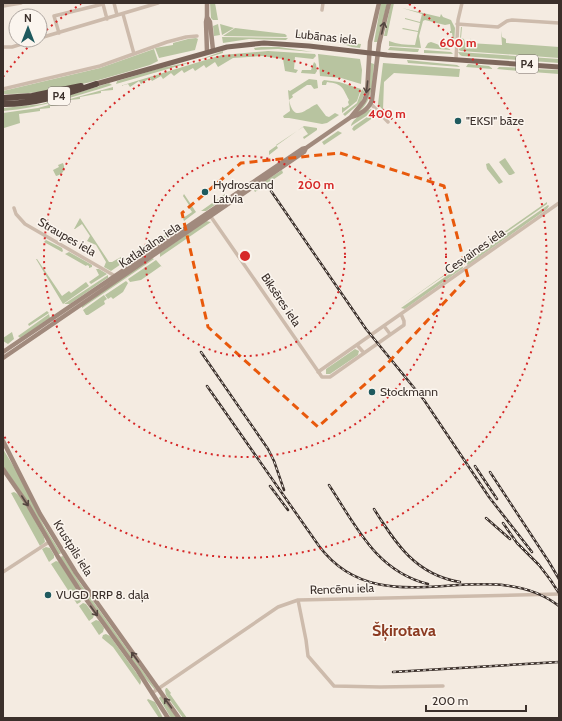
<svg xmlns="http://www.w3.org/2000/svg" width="562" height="721" font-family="Cabin,sans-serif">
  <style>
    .green { fill: #b8c4a0 }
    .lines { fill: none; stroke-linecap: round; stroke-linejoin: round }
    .street { stroke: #cdbbac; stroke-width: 3.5 }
    .secondary { stroke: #a18a7d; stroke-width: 4.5 }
    .primary { stroke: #7d675c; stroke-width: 5 }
    .highway { stroke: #5c4a42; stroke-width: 6 }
    .rail-casing { stroke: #3b302b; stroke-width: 2.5 }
    .rail { stroke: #fbf5ee; stroke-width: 1; stroke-dasharray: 3; stroke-linecap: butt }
    .oneway { stroke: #544640 }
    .marked { fill: none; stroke: #e8590c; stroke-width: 3; stroke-dasharray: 8 5; stroke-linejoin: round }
    .ring { fill: none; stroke: #d62828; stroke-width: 2; stroke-dasharray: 2 4 }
    .poi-dot { fill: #1f5a5e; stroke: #fbf5ee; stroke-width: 1.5 }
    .labels { text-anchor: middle; stroke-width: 3; stroke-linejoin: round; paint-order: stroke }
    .shield { fill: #fbf5ee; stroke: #756b66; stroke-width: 1 }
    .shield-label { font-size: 11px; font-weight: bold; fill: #3b302b }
    .street-label { font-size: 12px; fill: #3b302b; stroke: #fbf5ee }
    .poi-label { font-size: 12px; fill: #3b302b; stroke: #fbf5ee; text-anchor: start }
    .district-label { font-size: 16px; font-weight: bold; fill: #8c3b22; stroke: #fbf5ee }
    .centre { fill: #d62828; stroke: #fbf5ee; stroke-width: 2 }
    .ring-label { font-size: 12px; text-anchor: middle; font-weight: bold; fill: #d62828; stroke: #fbf5ee; stroke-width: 3; stroke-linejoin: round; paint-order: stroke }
  </style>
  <rect width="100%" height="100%" fill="#f4ebe1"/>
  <path class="green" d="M 210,3 L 215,3 L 218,20 L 213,20 L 211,18 Z
    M 381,3 L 387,3 L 378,42 L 374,42 Z
    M 391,3 L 394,3 L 387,36 L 384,36 Z
    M 402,8 L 440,17 L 441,14 L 443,17 L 451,20 L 455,28 L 454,46 L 453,46 L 450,39 L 453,39 L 452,33 L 450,33 L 450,31 L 451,31 L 450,24 L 445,25 L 425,20 L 423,21 L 419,36 L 421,48 L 389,46 L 389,41 C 397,44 406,45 415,45 L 418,32 L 402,29 L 403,28 L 418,31 L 420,23 L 405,19 L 405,18 L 420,22 L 422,14 Z
    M 218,24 L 220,35 L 214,36 L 213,26 Z
    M 220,24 L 234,28 L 222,35 Z
    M 461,27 L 462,27 L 461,38 L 464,39 L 465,43 L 468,43 L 471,38 L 469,43 L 502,45 L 501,31 L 498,28 L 501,31 L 502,37 L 506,39 L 506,43 L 559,47 L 559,58 L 461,51 L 459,50 Z
    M 235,28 L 285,34 L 287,36 L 286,37 L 223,36 Z
    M 296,34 L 319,37 L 319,38 L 314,40 L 310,38 L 310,39 L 295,38 Z
    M 222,37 L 288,38 L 286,40 L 249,39 L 223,43 Z
    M 196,38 L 198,39 L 195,50 L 159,58 L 155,48 L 173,45 L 173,43 L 188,39 Z
    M 337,42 L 361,44 L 360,48 L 352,47 Z
    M 431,42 L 434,43 L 452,50 L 425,48 L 428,43 Z
    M 261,47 L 279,47 L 313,52 L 278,49 L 255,50 L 254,48 Z
    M 390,47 L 419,49 L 418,52 L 414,52 L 388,50 Z
    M 154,49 L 158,61 L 150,65 C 103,79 53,95 3,94 L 3,91 L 100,68 Z
    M 424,50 L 451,52 L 453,54 L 424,53 Z
    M 223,51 L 223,53 L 116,84 L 117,81 L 161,68 L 196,61 Z
    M 268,51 L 315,54 L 316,56 L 313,59 L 295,57 L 294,69 L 298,70 L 296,73 L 285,71 L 283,59 L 262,56 L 233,58 L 218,67 L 215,62 L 206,68 L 204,65 L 195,71 L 193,68 L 184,73 L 182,70 L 174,76 L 171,73 L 163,79 L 161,76 L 152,81 L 150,78 L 141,84 L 139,81 L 130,87 L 128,84 L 120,86 L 222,55 Z
    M 458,52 L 559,59 L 559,63 L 462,56 L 460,55 Z
    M 318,54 L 360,59 L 362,70 L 361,84 L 341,78 L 320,76 Z
    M 407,60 L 457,65 L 460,67 L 408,63 Z
    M 314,62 L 316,64 L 317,71 L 315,74 L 301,73 L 302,70 L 311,70 Z
    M 371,63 L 374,64 C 372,84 374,99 358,113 L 356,112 L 366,102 Z
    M 383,63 L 460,69 L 459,77 L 394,73 L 384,82 L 383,110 L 390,119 L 378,104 Z
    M 468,64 L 489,66 L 493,69 L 466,67 Z
    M 499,67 L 531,68 L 531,72 L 497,69 Z
    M 532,69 L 559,70 L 559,74 L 532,72 Z
    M 309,79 L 317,80 L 318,88 L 314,89 L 311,85 L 307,85 L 292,95 L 293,97 L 289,100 C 294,123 304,110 317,104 L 326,116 L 329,117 L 335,113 L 339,115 L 327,123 L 322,124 L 289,118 L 284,118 L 283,116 L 290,111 L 288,90 L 290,91 Z
    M 324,80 L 339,82 L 361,89 L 357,101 L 342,113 L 342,107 L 344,108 L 349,105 L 348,102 L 349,100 C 342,87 343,84 327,82 L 326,85 L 322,85 L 322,82 Z
    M 109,83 L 112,85 C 76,96 41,108 3,111 L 3,108 L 42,104 Z
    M 113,87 L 113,90 L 101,91 L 101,93 L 80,97 L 80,99 L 70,100 L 70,102 L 60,103 L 60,105 L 50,106 L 50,108 L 40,109 L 40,111 L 19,114 L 20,123 L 4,128 L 3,113 L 38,108 Z
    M 362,89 L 365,92 L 361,102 L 345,116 L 343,114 L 357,103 Z
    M 372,109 L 374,111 L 351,126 C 352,119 366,110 372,109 Z
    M 376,111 L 377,115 L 354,131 L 352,129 L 354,126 Z
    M 304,126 L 317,128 L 317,130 L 304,139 L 303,137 L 308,134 L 303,127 L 276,145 L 278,148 L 269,155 L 269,151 Z
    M 338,131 L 342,133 L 324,145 L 322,142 Z
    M 505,158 L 515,173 L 511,175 L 509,175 L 499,162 Z
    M 63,163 C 66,170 63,174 56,176 L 53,170 L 59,167 L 58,165 Z
    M 489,163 L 503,182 L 499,184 L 487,169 L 486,164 Z
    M 282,170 L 283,173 L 255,192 L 254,190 L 254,188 Z
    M 184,194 L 196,212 L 184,221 L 183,218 L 192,212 L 188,206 L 189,205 L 183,196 Z
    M 225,194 L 225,198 L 206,211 L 201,211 Z
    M 547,202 L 547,204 L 478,252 L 477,251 Z
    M 548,205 L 549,206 L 547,209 L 468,265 L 465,263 Z
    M 80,218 L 109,262 L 112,262 L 121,257 L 125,258 L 127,260 L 111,271 L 104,267 L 106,262 L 96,245 L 87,241 L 90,236 L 82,224 L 75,229 L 74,229 Z
    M 206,221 L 211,222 L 160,257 L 160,253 Z
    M 167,234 L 166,238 L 134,260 L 132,260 L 131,259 Z
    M 155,238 L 157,239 L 131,257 L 130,255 L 132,253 Z
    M 46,240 L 62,248 L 63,251 L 62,252 L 44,242 Z
    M 69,252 L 92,265 L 92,267 L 89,268 L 89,266 L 87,265 L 86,266 L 65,254 Z
    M 152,258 L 154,259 L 82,308 L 82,305 Z
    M 36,259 L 37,259 L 62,296 L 69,291 L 71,293 L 86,282 L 89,286 L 63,304 Z
    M 156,260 L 163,268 L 161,266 L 141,280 L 130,282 L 128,279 Z
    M 461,263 L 461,264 L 399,307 Z
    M 462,265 L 463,268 L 405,309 L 401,308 Z
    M 96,269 L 99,269 L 107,274 L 91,284 L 89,282 L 99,275 Z
    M 108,275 L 108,278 L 106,279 L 70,304 L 64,304 Z
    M 126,281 L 128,283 L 123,292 L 113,299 L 111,297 L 108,299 L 105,295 Z
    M 104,295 L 107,299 L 104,301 L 105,304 L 88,315 L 86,315 L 83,310 Z
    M 47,311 L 49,313 L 29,326 L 28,324 Z
    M 49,314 L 50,318 L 20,338 L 18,336 Z
    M 12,332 L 14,339 L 8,344 L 3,341 L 3,338 Z
    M 355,349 L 359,351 L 358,355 L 330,374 L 326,374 L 326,369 Z
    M 3,449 L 17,472 L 44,526 L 61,553 L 60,554 L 58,554 L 26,499 L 3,466 Z
    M 14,492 C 25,496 37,526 44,537 L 45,542 L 40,546 L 11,493 Z
    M 46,547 L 50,548 L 54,555 L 54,558 L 49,562 L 42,549 Z
    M 63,556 L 80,583 L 155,688 L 155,690 L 145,678 L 74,579 L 60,557 Z
    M 56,561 L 59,562 L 82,597 C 82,601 80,603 77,604 L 51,564 Z
    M 83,603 L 86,604 L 94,615 L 93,618 L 89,621 L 79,606 Z
    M 96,620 L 99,621 L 104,628 L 103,632 L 99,635 L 91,623 Z
    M 106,634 L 110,636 L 140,678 L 141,682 L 140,685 L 113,647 L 102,638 L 103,635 Z
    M 166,688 L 167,688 L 171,693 L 170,694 L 187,718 L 183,718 L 166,695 L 165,690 Z
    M 161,696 L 177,718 L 171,718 L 159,698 Z
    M 148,699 L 155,702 L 163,718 L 159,718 L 147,700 Z"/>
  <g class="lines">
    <path class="street" d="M 114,3 L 117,15
      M 3,6 L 21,3
      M 322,10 L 323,3
      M 123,14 L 134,54
      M 457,24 L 498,27 L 507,21 L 512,20 L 559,23
      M 59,33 L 54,16 L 103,4 L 107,19
      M 40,38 L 158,3
      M 3,47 L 12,47 L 35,40
      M 456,59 L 458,20 L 462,3
      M 3,89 L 100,66 L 167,42 L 186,37 L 197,36
      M 371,104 L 388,122
      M 14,208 L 16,214 L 25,224 L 115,276
      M 209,214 L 322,377 L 330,377 L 404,325 L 404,321 L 401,314
      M 384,326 L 390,334
      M 357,345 L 364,353
      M 318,372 L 559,203
      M 3,572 L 49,542
      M 298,600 L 306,640 L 308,656 L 334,686 L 380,687 L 443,686
      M 152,693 L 278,607 L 298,600 L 559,594"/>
    <path class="secondary" d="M 207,3 L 207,17 L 206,22 L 207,52
      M 207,17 L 210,22 L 213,50
      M 351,117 C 360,115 369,109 372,100 L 379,44 L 389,3
      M 3,352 L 302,149 L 306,148 L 351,117 L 364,101 L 367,93 L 370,42 L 379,3
      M 3,358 L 304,152 L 306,148
      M 3,441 L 40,514 L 76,573 L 179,718
      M 3,469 L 28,505 L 58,557 L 78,588 L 138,671 L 168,718"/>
    <path class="primary" d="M 96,84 L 227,47 L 264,43 L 309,46 L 387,55 L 559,67"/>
    <path class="highway" d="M 3,98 L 32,96 L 81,86
      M 3,104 C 36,104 66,94 96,84"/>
    <g class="rail-casing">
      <path id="rail" d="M 271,191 L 366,329 L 424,400 L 489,497 L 532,552
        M 201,352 L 268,449 L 274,461 L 284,490
        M 207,386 L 319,546 C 382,630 487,550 559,606
        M 475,466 L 497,499
        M 490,472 L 549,562 L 559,579
        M 329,485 C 356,526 376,571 428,584
        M 270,486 L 288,510
        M 374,509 C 396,544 416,575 460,582
        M 486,518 L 510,539
        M 503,523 L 517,543 L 539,565 L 552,582
        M 549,578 L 559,593
        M 393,672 L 559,662"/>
    </g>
    <use href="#rail" class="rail"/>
  </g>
  <defs><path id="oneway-shaft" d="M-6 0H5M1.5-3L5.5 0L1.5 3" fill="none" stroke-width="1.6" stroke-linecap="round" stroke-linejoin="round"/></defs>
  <g class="oneway">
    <use href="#oneway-shaft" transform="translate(383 28) rotate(-77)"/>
    <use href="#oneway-shaft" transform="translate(367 87) rotate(96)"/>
    <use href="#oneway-shaft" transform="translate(25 501) rotate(57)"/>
    <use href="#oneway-shaft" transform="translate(94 611) rotate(54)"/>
    <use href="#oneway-shaft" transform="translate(135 657) rotate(-126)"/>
    <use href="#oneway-shaft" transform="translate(168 703) rotate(-126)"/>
  </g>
  <path class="marked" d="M 340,153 L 444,186 L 468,277 L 385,366 L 318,427 L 208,327 L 182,213 L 241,163 Z"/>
  <g class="ring">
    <circle cx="245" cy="256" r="100"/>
    <circle cx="245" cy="256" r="201"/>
    <path d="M3 77A301 301 0 0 1 34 41M42 34A301 301 0 0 1 81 4M409 4A301 301 0 1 1 3 435"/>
  </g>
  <g class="poi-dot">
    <circle cx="458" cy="121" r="4"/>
    <circle cx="205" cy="192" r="4"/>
    <circle cx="372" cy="392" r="4"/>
    <circle cx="48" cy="595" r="4"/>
  </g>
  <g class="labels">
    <g class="shield">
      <rect x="516" y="55" width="22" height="18" rx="3"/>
      <rect x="48" y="87" width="22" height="18" rx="3"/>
    </g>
    <g class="shield-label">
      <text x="527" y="68">P4</text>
      <text x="59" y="100">P4</text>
    </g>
    <g class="street-label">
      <text transform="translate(326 37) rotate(6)" y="4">Lubānas iela</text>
      <text transform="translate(67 237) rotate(30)" y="4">Straupes iela</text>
      <text transform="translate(150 245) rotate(-34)" y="4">Katlakalna iela</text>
      <text transform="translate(475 251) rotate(-35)" y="4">Cesvaines iela</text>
      <text transform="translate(281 300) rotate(56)" y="4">Biksēres iela</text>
      <text transform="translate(73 548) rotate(58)" y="4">Krustpils iela</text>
      <text transform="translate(342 589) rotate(-2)" y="4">Rencēnu iela</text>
    </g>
    <g class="poi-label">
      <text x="466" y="125">"EKSI" bāze</text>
      <text x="213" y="189">Hydroscand<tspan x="213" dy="14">Latvia</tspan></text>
      <text x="380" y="396">Stockmann</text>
      <text x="56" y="599">VUGD RRP 8. daļa</text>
    </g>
    <g class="district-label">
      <text x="404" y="636">Šķirotava</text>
    </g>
  </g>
  <circle cx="245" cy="256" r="6" class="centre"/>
  <g class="ring-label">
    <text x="458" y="47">600 m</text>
    <text x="387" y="118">400 m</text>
    <text x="316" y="189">200 m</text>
  </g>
  <rect width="562" height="721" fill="none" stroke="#3b302b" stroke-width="8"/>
  <g transform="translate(28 28)"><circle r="19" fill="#fbf5ee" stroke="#aea6a0"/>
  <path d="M0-3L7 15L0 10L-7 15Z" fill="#1f5a5e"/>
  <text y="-6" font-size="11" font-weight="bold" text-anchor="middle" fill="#3b302b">N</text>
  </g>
  <path d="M426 705v6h100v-6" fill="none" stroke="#3b302b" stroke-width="2"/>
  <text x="432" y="705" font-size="12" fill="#3b302b" stroke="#fbf5ee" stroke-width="3" paint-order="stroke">200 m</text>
</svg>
